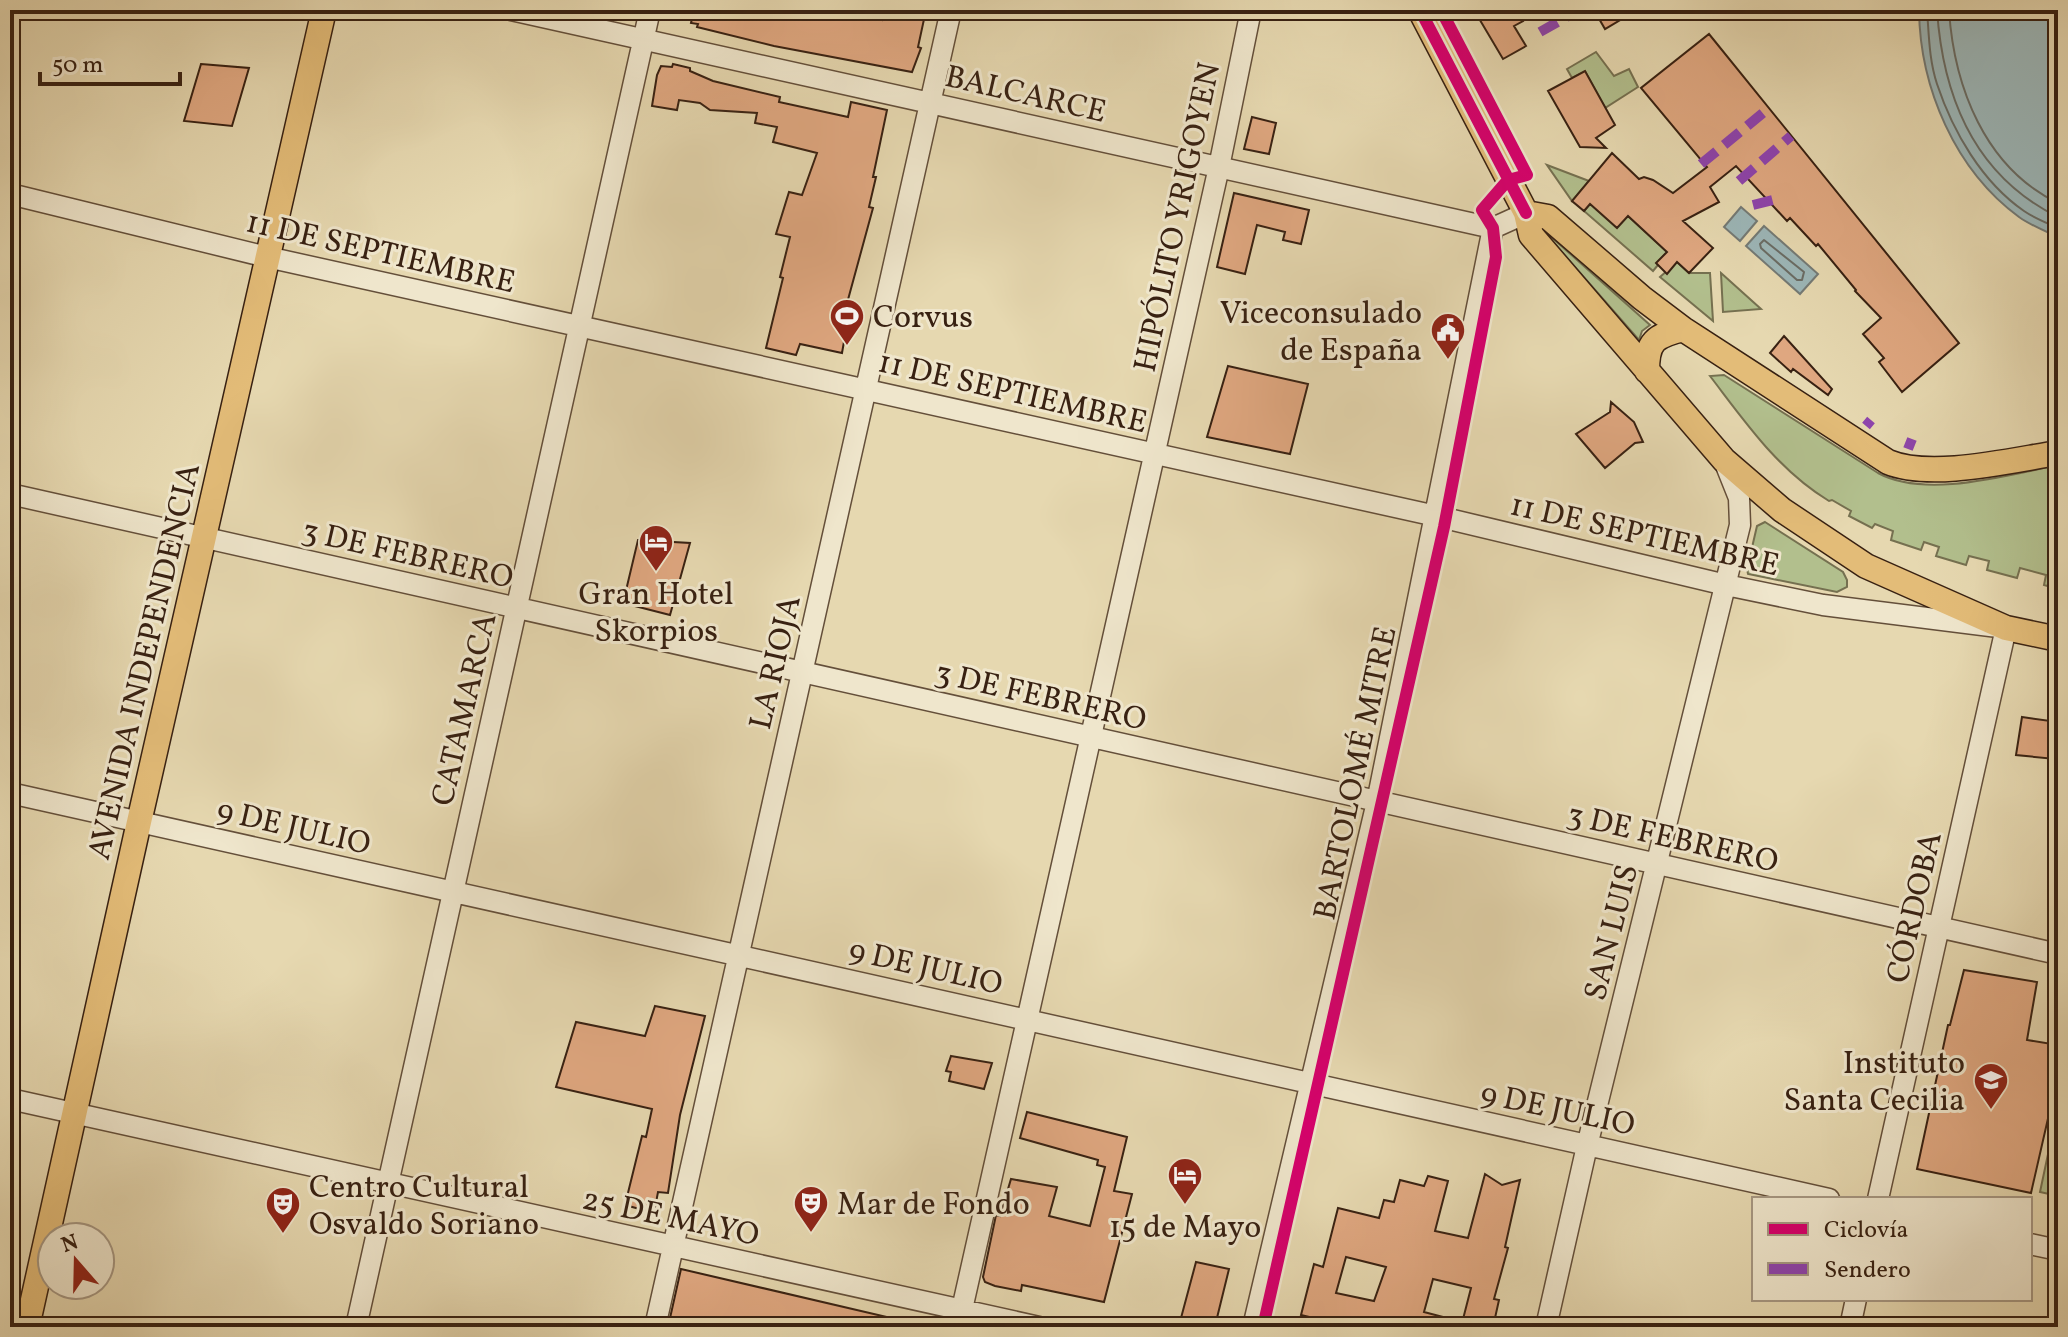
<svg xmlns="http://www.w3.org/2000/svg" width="2068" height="1337" font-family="Vollkorn,serif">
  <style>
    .green { fill: #b2bf8d; stroke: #757050; stroke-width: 2 }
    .water { fill: #9cb6b7; stroke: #747a75; stroke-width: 2 }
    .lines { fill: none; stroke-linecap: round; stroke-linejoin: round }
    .shore { stroke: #6a6c64; stroke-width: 2 }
    .building { fill: #dfa780; stroke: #382112; stroke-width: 2; fill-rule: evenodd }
    .minor-casing { stroke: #644f3a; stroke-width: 23 }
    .major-casing { stroke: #382112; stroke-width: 27 }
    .minor { stroke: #efe6cc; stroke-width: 20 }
    .major { stroke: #e3bc78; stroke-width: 24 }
    .quiet { stroke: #8e44ad; stroke-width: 10; stroke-dasharray: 20 10; stroke-linecap: butt }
    .cycleway-casing { stroke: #efe6cc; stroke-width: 17 }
    .cycleway { stroke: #d6006c; stroke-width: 12 }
    .labels { text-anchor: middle; stroke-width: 6; stroke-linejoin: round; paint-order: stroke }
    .street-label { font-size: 32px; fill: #382112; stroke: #efe6cc }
    .poi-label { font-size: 32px; fill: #382112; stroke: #efe6cc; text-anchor: start }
  </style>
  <rect width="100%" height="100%" fill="#e6d8b0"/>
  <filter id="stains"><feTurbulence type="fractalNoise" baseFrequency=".0025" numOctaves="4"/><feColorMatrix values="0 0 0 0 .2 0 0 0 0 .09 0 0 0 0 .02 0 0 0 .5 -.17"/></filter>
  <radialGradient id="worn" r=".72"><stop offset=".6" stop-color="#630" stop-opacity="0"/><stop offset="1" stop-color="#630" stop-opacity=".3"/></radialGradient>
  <path class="green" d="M 1596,52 L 1614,76 L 1629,69 L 1638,87 L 1605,108 L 1585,71 L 1572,78 L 1567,69 Z
    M 1547,165 L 1589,181 L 1572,201 Z
    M 1590,204 L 1628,216 L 1667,252 L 1657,263 L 1658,265 L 1653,271 L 1584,211 Z
    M 1539,226 L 1650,325 L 1642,331 L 1639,340 Z
    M 1677,262 L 1689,273 L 1710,273 L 1713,321 L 1660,277 Z
    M 1721,273 L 1761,309 L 1723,312 Z
    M 1724,375 L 1878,473 C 1926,499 2007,475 2058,465 L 2058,589 L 2044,585 L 2046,575 L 2020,568 L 2017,578 L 1987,570 L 1989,561 L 1969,556 L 1966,565 L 1936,556 L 1939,547 L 1924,542 L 1921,550 L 1891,540 L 1893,531 L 1875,524 L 1872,528 L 1849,516 L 1851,511 L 1832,500 L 1829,501 C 1778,470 1746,423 1710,376 Z
    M 1765,522 L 1843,572 L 1847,580 L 1847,587 L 1837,592 L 1748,574 L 1747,569 L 1757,526 Z
    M 2055,1121 L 2058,1121 L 2058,1196 L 2040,1192 Z"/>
  <path class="water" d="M 1919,10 L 2058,10 L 2058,237 C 2045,231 2030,225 2019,217 C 1955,170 1920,88 1919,10 Z
    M 1741,207 L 1757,221 L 1740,241 L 1724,227 Z
    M 1764,226 L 1818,274 L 1800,294 L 1746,246 Z"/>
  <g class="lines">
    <path class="shore" d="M 1927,10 C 1929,35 1929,60 1937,84 C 1953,132 1982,182 2024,211 C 2034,218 2047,223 2058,228
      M 1937,10 C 1943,98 1975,176 2058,217
      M 1949,10 C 1954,87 1985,168 2058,203
      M 1764,240 L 1804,272 L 1802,280 L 1797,280 L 1761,248 L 1760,244 Z"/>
  </g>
  <path class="building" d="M 694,10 L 849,10 L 882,20 L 885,10 L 926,10 L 918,47 L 921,48 L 912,72 L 774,46 L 697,27 L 698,24 L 691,23 Z
    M 1474,10 L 1517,10 L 1523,21 L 1514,26 L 1526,46 L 1503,59 Z
    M 1594,10 L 1637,10 L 1605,29 Z
    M 1709,34 L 1959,343 L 1902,392 L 1879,362 L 1884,358 L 1863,334 L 1881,318 L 1855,291 L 1856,290 L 1818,244 L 1816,246 L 1790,218 L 1787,221 L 1736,166 L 1710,187 L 1719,202 L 1683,221 L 1713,248 L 1689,273 L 1677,262 L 1667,274 L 1656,263 L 1667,252 L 1628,216 L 1617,228 L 1590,204 L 1584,211 L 1572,201 L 1612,153 L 1639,179 L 1644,177 L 1653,180 L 1673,193 L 1707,167 L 1641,88 Z
    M 201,64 L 249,68 L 232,126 L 184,121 Z
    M 673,64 L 690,68 L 690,71 L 713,81 L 780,97 L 779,102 L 848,117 L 851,102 L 887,110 L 873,177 L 876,177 L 869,207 L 873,208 L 843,318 L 848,319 L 842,353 L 800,344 L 796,355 L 766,348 L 783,278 L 780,277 L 790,237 L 776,234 L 789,192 L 802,195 L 817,153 L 773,142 L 777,127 L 755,123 L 757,113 L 710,110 L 700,103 L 679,100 L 677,110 L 652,106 L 657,75 L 661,66 L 672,67 Z
    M 1585,71 L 1615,125 L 1596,138 L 1606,148 L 1580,147 L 1548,91 Z
    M 1252,117 L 1276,123 L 1269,154 L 1244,149 Z
    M 1234,193 L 1309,210 L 1301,244 L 1283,240 L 1285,232 L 1257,225 L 1245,274 L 1217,267 Z
    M 1784,336 L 1832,389 L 1828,395 L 1793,369 L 1791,372 L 1770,353 Z
    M 1228,366 L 1308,384 L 1290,454 L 1207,437 Z
    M 1611,402 L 1634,422 L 1643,442 L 1635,443 L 1605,468 L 1576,434 L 1610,412 Z
    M 638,540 L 690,543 L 670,615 L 623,603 Z
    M 2022,717 L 2058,722 L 2055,759 L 2016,755 Z
    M 1964,970 L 2037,982 L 2027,1040 L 2058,1045 L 2056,1073 L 2058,1073 L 2058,1102 L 2052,1101 L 2031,1193 L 1917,1169 L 1948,1025 L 1950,1025 Z
    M 655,1006 L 705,1016 L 680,1115 L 668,1193 L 658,1192 L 654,1213 L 625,1205 L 642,1136 L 646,1137 L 652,1109 L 556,1087 L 576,1022 L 645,1036 Z
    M 951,1056 L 992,1063 L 984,1089 L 949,1081 L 951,1072 L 946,1071 Z
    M 1027,1112 L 1127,1137 L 1114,1191 L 1132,1194 L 1104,1302 L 1022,1285 L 1021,1291 L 995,1286 L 985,1282 L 983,1277 L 996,1215 L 1000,1216 L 1011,1179 L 1057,1187 L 1049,1216 L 1090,1226 L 1105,1167 L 1097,1165 L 1098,1160 L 1020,1138 Z
    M 1485,1174 L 1502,1185 L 1520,1180 L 1505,1247 L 1508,1248 L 1494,1299 L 1499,1300 L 1493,1327 L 1461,1327 L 1471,1288 L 1433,1279 L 1424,1312 L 1462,1322 L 1461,1327 L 1351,1327 L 1301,1315 L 1314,1264 L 1323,1267 L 1338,1208 L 1379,1218 L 1384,1200 L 1394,1202 L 1400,1180 L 1424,1186 L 1428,1176 L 1448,1181 L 1435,1231 L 1468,1238 ZM 1346,1257 L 1386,1267 L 1374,1301 L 1336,1293 Z
    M 1196,1262 L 1229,1269 L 1215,1326 L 1181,1318 Z
    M 681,1269 L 904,1321 L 904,1327 L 668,1327 Z"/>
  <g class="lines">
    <g class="minor-casing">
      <path id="minor" d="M 511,10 L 1479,225 L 1493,228 L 1526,213
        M 10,194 L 267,257 L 1436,516 L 1726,585 L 1823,605 L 2006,628 L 1878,1199
        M 10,494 L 2058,954
        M 10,793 L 1829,1199
        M 10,1099 L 1039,1327
        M 2030,1244 L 2058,1250
        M 356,1327 L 650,10
        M 655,1327 L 951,10
        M 958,1327 L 1219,167 L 1251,10
        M 1253,1327 L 1377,802 L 1493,228
        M 1546,1327 L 1587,1146 L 1740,525 L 1739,498 L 1725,463
        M 1850,1327 L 1856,1299"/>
    </g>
    <g class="major-casing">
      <path id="major" d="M 1420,10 L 1526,213 L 1531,235 L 1724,460 L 1782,510 L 1866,566 L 2006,628 L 2058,639
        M 1526,213 L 1548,217 L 1642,298 L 1683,329 L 1888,462 C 1931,480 2012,460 2058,453
        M 1647,371 C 1647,341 1655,336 1683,329
        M 27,1327 L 139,822 L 324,10"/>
    </g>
    <use href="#minor" class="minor"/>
    <use href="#major" class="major"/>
    <path class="quiet" d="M 1540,32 L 1579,10
      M 1701,164 L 1769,108
      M 1739,181 L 1791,136
      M 1753,205 L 1777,199
      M 1866,426 L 1871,420
      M 1908,449 L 1912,439"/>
    <g class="cycleway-casing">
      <path id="cycleway" d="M 1420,10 L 1526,213
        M 1263,1327 L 1444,527 L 1496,257 L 1493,228 L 1482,210 L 1508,180 L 1527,175 L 1441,10"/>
    </g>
    <use href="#cycleway" class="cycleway"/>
  </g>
  <defs>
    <g id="stadium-pin" transform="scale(1.8)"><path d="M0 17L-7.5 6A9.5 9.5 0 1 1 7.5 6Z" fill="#8f2418" stroke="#efe6cc"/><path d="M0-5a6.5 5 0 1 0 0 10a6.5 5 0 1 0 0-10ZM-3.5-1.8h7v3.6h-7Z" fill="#fff"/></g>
    <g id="civic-pin" transform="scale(1.8)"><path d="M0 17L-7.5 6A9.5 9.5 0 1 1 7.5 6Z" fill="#8f2418" stroke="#efe6cc"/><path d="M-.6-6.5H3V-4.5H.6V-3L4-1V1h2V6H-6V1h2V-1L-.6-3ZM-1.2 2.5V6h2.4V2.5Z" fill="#fff"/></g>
    <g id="hotel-pin" transform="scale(1.8)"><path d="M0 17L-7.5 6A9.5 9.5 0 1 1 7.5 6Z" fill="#8f2418" stroke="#efe6cc"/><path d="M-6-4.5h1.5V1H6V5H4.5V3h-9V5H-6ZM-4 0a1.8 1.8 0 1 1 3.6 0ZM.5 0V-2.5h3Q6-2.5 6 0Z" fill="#fff"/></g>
    <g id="school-pin" transform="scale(1.8)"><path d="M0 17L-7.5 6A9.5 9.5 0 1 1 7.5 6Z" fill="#8f2418" stroke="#efe6cc"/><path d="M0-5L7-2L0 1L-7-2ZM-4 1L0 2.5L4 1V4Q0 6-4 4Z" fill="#fff"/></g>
    <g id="theatre-pin" transform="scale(1.8)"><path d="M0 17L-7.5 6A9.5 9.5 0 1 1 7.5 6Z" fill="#8f2418" stroke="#efe6cc"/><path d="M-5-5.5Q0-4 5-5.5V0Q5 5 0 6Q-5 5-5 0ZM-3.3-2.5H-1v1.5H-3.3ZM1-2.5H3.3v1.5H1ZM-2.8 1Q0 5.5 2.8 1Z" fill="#fff"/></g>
  </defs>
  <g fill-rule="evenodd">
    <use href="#stadium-pin" x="847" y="316"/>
    <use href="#civic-pin" x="1448" y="330"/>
    <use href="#hotel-pin" x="656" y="542"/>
    <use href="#school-pin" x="1991" y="1080"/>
    <use href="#hotel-pin" x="1185" y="1175"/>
    <use href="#theatre-pin" x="811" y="1203"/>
    <use href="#theatre-pin" x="283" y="1204"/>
  </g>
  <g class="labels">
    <g class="street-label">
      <text transform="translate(1026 93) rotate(13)" y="11">BALCARCE</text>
      <text transform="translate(1176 217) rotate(-78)" y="11">HIPÓLITO YRIGOYEN</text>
      <text transform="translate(381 251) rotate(13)" y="11">11 DE SEPTIEMBRE</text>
      <text transform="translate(1013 391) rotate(13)" y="11">11 DE SEPTIEMBRE</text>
      <text transform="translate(1645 534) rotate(13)" y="11">11 DE SEPTIEMBRE</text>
      <text transform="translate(408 553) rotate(13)" y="11">3 DE FEBRERO</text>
      <text transform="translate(143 661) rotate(-77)" y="11">AVENIDA INDEPENDENCIA</text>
      <text transform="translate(774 662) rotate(-77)" y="11">LA RIOJA</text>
      <text transform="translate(1041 695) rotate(13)" y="11">3 DE FEBRERO</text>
      <text transform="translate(463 709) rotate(-77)" y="11">CATAMARCA</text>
      <text transform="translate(1354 773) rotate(-78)" y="11">BARTOLOMÉ MITRE</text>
      <text transform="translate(294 826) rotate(13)" y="11">9 DE JULIO</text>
      <text transform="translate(1673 837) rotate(13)" y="11">3 DE FEBRERO</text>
      <text transform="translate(1913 907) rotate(-77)" y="11">CÓRDOBA</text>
      <text transform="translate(1610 932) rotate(-76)" y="11">SAN LUIS</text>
      <text transform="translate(926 966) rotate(13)" y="11">9 DE JULIO</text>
      <text transform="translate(1558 1108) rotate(12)" y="11">9 DE JULIO</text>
      <text transform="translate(671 1216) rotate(12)" y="11">25 DE MAYO</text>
    </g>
    <g class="poi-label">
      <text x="1422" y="323" text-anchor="end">Viceconsulado<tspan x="1422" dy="37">de España</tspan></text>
      <text x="873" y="327">Corvus</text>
      <text x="656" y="604" text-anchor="middle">Gran Hotel<tspan x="656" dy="37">Skorpios</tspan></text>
      <text x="1965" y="1073" text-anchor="end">Instituto<tspan x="1965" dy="37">Santa Cecilia</tspan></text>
      <text x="309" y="1197">Centro Cultural<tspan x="309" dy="37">Osvaldo Soriano</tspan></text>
      <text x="837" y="1214">Mar de Fondo</text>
      <text x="1185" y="1237" text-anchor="middle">15 de Mayo</text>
    </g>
  </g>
  <rect width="2068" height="1337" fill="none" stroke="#e6d8b0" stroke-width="40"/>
  <rect x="12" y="12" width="2044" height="1313" fill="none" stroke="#382112" stroke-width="4"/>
  <rect x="20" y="20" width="2028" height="1297" fill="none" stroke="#382112" stroke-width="2"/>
  <rect x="1752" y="1197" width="280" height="104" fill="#efe6cc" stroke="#a69782" stroke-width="2"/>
  <rect x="1768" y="1223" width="40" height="12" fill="#d6006c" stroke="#a69782" stroke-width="2"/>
  <text x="1824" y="1237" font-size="24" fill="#382112">Ciclovía</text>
  <rect x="1768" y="1263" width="40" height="12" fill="#8e44ad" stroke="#a69782" stroke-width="2"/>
  <text x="1824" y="1277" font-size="24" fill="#382112">Sendero</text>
  <g transform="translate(76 1261) rotate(340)"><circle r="38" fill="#efe6cc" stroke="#a69782" stroke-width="2"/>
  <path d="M0-6L14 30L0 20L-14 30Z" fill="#8f2418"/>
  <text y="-12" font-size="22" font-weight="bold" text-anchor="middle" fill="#382112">N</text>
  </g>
  <path d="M40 72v12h140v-12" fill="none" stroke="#382112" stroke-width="4"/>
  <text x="52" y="72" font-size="24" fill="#382112" stroke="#efe6cc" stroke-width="6" paint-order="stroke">50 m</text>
  <rect width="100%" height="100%" filter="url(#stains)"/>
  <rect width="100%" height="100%" fill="url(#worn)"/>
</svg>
